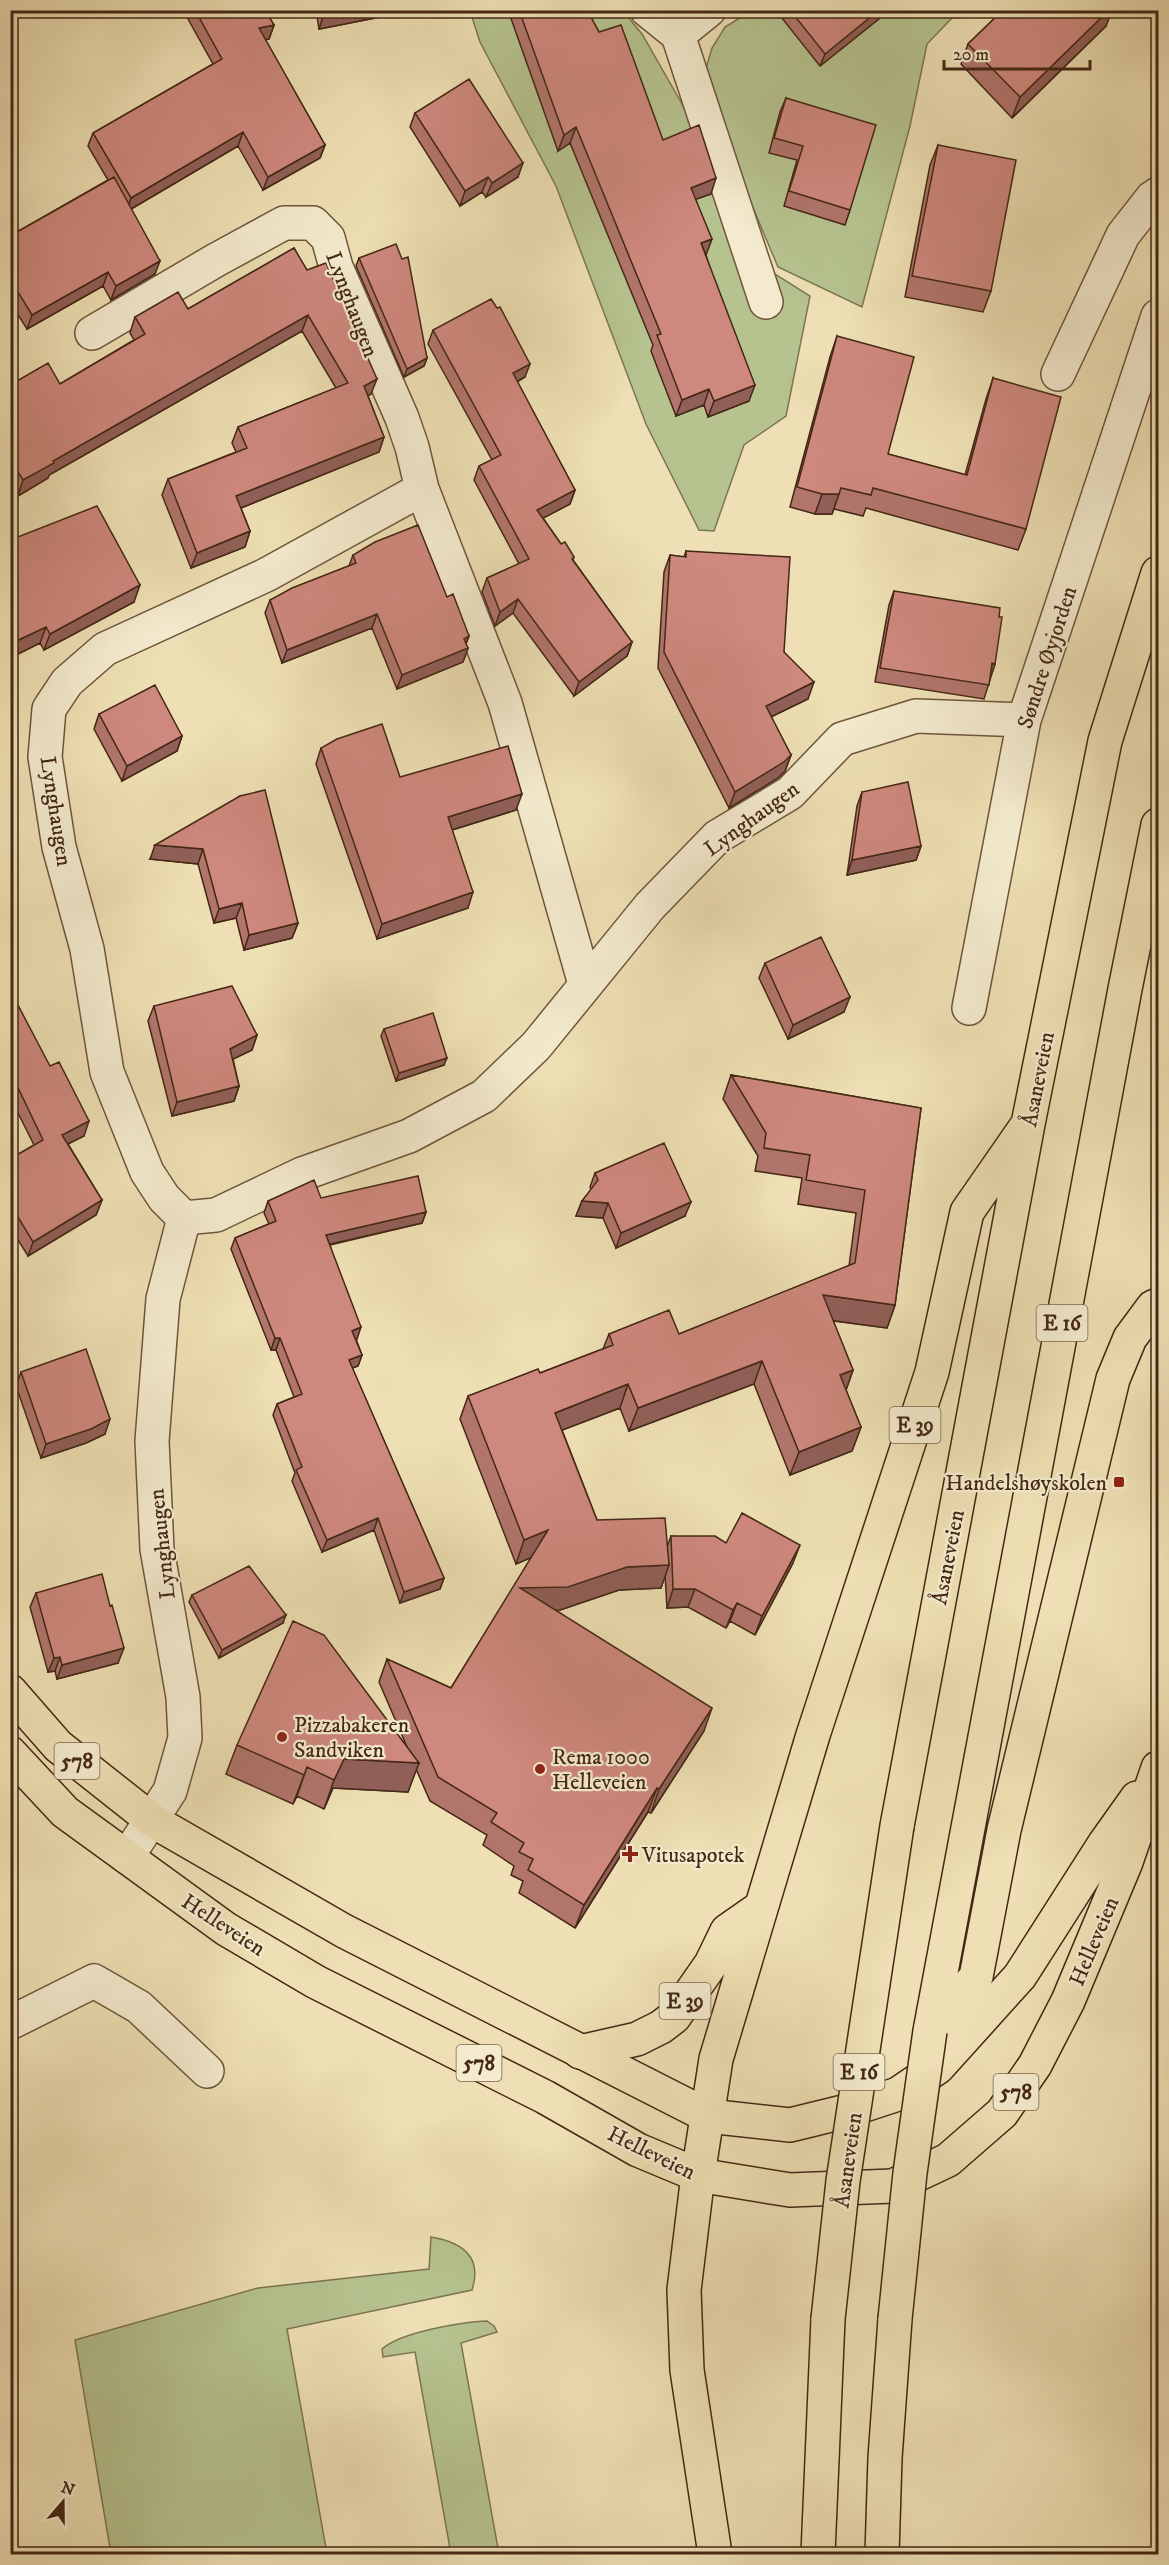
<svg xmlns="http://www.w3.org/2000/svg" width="1169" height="2565" font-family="'IM FELL DW Pica',serif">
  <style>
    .green { fill: #b6c38f; stroke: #7d7552; stroke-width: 1.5 }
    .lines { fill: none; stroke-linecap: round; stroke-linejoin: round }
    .minor-casing { stroke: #6e553d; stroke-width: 36 }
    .major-casing { stroke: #442715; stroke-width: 36 }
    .highway-casing { stroke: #442715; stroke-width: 36 }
    .minor { stroke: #f4ebce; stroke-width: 33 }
    .major { stroke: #eee0b4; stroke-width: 33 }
    .highway { stroke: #eee0b4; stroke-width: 33 }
    .highway-bridge-casing { stroke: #442715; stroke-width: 36; stroke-linecap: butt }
    .highway-bridge { stroke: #eee0b4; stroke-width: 33 }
    .wall { fill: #b1756c; stroke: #442715; stroke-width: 1.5 }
    .shaded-wall { fill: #905f58; stroke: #442715; stroke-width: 1.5 }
    .building { fill: #ce887d; stroke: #442715; stroke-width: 1.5 }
    .poi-dot { fill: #8f2418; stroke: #f4ebce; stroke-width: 2 }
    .labels { text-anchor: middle; stroke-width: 4.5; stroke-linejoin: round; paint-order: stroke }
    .shield { fill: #f4ebce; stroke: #79624c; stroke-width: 1.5 }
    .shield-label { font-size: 21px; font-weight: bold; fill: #442715 }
    .street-label { font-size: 22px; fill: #442715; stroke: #f4ebce }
    .poi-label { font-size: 22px; fill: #442715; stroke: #f4ebce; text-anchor: start }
  </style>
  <rect width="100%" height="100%" fill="#eee0b4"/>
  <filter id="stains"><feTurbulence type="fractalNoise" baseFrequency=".00333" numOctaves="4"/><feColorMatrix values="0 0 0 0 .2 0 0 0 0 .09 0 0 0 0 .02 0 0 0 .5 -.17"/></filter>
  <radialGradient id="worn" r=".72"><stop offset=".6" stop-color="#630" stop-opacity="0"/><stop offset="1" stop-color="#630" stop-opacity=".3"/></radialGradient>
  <path class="green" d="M 470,11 L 623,11 L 642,34 L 694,125 L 748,257 L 810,296 L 786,416 L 744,445 L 714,531 L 699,530 L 646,424 L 556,186 L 480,42 Z
    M 751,11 L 963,11 L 952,18 L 927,44 L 910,126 L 862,307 L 778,267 L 724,139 L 706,68 L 712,48 L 725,27 Z
    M 431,2237 C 461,2242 483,2256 472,2290 L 287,2329 L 327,2554 L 111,2554 L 75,2340 L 258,2288 L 429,2269 Z
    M 487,2321 L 494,2326 L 497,2332 L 461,2343 L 499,2554 L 451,2554 L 415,2352 L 383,2357 L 382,2349 C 401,2332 462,2322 487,2321 Z"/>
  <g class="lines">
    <g class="minor-casing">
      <path id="minor" d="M 647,10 L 678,35 L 709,10
        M 678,35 L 766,302
        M 92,333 L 216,260 L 284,223 L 313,223 L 328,238 L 336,267 L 402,418 L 412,447 L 422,489
        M 1058,374 L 1123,235 L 1152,198 L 1158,194
        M 585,984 L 505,703 L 422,489 L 266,575 L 105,649 L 67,682 L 49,709 L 45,757 L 59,847 L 87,949 L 107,1072 L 147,1172 L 164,1198 L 184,1218 L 216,1215 L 302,1174 L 409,1136 L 484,1096 L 536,1046 L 650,906 L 717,837 L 790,793 L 842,739 L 916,716 L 1024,720
        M 969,1008 L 1024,720 L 1158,316
        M 127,1857 L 170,1791 L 185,1738 L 183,1697 L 157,1549 L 152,1441 L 163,1299 L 184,1218
        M 10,2023 L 94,1981 L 139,2007 L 207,2071"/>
    </g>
    <g class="major-casing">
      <path id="major" d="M 10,1691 L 58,1746 L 153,1821 L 344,1931 L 708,2116 L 790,2125 L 843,2112 L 898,2094 L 938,2067 L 1020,1976 L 1105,1843 L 1137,1798
        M 10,1753 L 65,1812 L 226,1929 L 316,1982 L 545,2097 L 638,2150 L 698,2175 L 790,2190 L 893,2186 L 948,2160 L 1002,2113 L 1035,2065 L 1068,2001 L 1126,1862 L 1158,1768"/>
    </g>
    <g class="highway-casing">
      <path id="highway" d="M 897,1826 L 1028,1124 L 1105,741 L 1158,573
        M 931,2030 L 976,1977 L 1004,1830 L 1113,1379 L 1130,1338 L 1153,1307 L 1158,1305
        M 930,2031 L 1125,989 L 1158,825
        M 580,2052 L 637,2039 L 661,2027 L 674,2017 L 711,1964 L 727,1931 L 760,1908
        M 715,2554 L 687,2370 L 684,2290 L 698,2175 L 716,2059 L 813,1735 L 932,1372 L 967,1212 L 1028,1124
        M 818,2554 L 828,2319
        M 882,2554 L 885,2458 L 895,2319"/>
    </g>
    <use href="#minor" class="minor"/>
    <use href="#major" class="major"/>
    <use href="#highway" class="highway"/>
    <g class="highway-bridge-casing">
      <path id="highway-bridge" d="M 828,2319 L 843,2181 L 897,1826
        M 895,2319 L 910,2173 L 930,2031"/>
    </g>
    <use href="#highway-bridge" class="highway-bridge"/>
  </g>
  <path class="wall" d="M 183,10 L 265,10 L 274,25 L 269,39 L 265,39 L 325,145 L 320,158 L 263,190 L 238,146 L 131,209 L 155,274 L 111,300 L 103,286 L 27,329 L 10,302 L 10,236 L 108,180 L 88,146 L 93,133 L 213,64 Z
    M 316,10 L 387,10 L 385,16 L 319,29 Z
    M 508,10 L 587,10 L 599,32 L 663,140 L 711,194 L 696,199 L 706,255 L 749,401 L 708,417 L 704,405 L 676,416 L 651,351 L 653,345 L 570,143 L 558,151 Z
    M 784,10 L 890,10 L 820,66 L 781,17 Z
    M 1003,10 L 1112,10 L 1106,26 L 1012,118 L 961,64 L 968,44 Z
    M 786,98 L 850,210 L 845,225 L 784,206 L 797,160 L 769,153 L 780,112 Z
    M 415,113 L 518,177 L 486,197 L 482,192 L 460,206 L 410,127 Z
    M 938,145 L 991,291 L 983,312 L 905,297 L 930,165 Z
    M 294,248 L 371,394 L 368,396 L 384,437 L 379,452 L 241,508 L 250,531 L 245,547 L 191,568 L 162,495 L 168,479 L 236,452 L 232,443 L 238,427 L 336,388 L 302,331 L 49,475 L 48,478 L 18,496 L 10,484 L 10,385 L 60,384 L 134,340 L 130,333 L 135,317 L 188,309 Z
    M 359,258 L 402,259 L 427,358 L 424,366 L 404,377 L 356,266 Z
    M 497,308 L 525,377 L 517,382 L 575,490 L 570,504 L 543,518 L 561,544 L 574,557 L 573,560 L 632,642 L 627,656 L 574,696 L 513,613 L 495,626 L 482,592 L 487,578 L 519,564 L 474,480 L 479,466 L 492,460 L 428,344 L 433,330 Z
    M 837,336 L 888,454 L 965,475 L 986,399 L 993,378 L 1026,529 L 1018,550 L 866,508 L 863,516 L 834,509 L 832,514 L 815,514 L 790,507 L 830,357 Z
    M 10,540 L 134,602 L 44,650 L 40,643 L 10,658 Z
    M 686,551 L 784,652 L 808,699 L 771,717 L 791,755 L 785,771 L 778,778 L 729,808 L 658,668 L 664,572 L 670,555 L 684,557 Z
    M 353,555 L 447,597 L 469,636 L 466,644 L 468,648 L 463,662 L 397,689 L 372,628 L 282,663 L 265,613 L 270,600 L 349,566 Z
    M 894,591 L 995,664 L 984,699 L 875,682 L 889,605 Z
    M 99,714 L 182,736 L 177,751 L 122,781 L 94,729 Z
    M 321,748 L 400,777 L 516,810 L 452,830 L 468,908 L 377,939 L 316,764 Z
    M 862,792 L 921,846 L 916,860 L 847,875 L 857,806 Z
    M 240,796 L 298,923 L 292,938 L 244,950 L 236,918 L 214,923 L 198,864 L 150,859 Z
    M 765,963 L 844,1012 L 788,1039 L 759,978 Z
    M 10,990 L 84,1136 L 68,1144 L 102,1200 L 96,1215 L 28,1256 L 10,1227 L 10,1159 L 34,1145 L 10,1097 Z
    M 154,1006 L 257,1035 L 252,1050 L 233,1059 L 239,1086 L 234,1101 L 172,1116 L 148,1021 Z
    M 384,1029 L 444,1065 L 396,1081 L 381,1036 Z
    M 731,1075 L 921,1108 L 895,1305 L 887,1328 L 833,1321 L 853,1370 L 846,1390 L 861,1427 L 852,1451 L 790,1475 L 754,1384 L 629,1431 L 620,1408 L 562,1430 L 597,1520 L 667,1547 L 671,1536 L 726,1543 L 793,1563 L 755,1635 L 730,1621 L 726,1628 L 688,1607 L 667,1608 L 665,1575 L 661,1588 L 619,1590 L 560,1610 L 556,1610 L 704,1731 L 651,1813 L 648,1812 L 575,1928 L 519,1893 L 523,1881 L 511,1875 L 514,1866 L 483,1845 L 487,1835 L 430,1801 L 416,1769 L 408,1792 L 333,1788 L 324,1809 L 297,1796 L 293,1804 L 226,1774 L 237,1745 L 407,1747 L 379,1682 L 387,1659 L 451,1688 L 532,1557 L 516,1564 L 460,1419 L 468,1396 L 540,1373 L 603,1349 L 609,1334 L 679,1334 L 849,1266 L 856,1213 L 798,1204 L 802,1178 L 755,1171 L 758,1156 L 723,1099 Z
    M 595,1173 L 685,1216 L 616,1248 L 603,1218 L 576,1216 L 582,1201 L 591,1190 L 590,1187 Z
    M 321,1198 L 426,1212 L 422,1223 L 330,1245 L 357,1339 L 356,1339 L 362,1355 L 358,1366 L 352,1368 L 444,1578 L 440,1589 L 400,1603 L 374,1530 L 322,1552 L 292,1481 L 295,1473 L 273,1415 L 277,1404 L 294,1397 L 276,1350 L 271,1350 L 231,1249 L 235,1238 L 269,1224 L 264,1213 L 268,1201 Z
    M 21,1372 L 105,1434 L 86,1443 L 41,1458 L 16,1386 Z
    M 36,1593 L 118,1663 L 57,1679 L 55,1671 L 48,1672 L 30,1607 Z
    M 192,1595 L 283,1623 L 219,1658 L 189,1602 Z"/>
  <path class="shaded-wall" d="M 343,10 L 387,10 L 385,16 L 319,29 L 324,14 Z
    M 879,10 L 890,10 L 820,66 L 825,54 Z
    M 1109,10 L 1112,10 L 1106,26 L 1012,118 L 1020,97 Z
    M 274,25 L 269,39 L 254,41 L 259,28 Z
    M 576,127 L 570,143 L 558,151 L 564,135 Z
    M 243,132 L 238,146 L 126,212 L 131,198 Z
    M 325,145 L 320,158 L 263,190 L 268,177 Z
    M 523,163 L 518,177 L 486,197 L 492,183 Z
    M 488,177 L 482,192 L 460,206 L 465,191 Z
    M 716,178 L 711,194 L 685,203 L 691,188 Z
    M 712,239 L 706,255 L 701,243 Z
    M 160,261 L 155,274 L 111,300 L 116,286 Z
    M 108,272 L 103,286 L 27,329 L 32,315 Z
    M 308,315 L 302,331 L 49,475 L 48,478 L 18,496 L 23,480 L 53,461 Z
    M 427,358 L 424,366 L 404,377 L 407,369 Z
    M 530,364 L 525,377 L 507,387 L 513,373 Z
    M 377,379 L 371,394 L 358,401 L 364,386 Z
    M 755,385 L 749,401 L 708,417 L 714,401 Z
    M 709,389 L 704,405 L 676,416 L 682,400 Z
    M 384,437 L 379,452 L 231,512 L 236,496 Z
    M 575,490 L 570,504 L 532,524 L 537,510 Z
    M 822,494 L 839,494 L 832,514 L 815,514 Z
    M 250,531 L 245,547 L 191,568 L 197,553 Z
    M 140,585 L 134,602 L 44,650 L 50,634 Z
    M 518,599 L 513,613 L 495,626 L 500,612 Z
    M 377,614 L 372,628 L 282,663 L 287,650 Z
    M 46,627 L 40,643 L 10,658 L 10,644 Z
    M 469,636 L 464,649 L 468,648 L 463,662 L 397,689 L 402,675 Z
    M 632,642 L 627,656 L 574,696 L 579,682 Z
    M 992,663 L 995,664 L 990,678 Z
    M 814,682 L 808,699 L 760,722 L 766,706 Z
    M 182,736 L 177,751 L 122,781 L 127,766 Z
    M 791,755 L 785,771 L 778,778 L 729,808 L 735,792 Z
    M 522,794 L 516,810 L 442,833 L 448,817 Z
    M 155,845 L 203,849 L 198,864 L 150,859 Z
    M 921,846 L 916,860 L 847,875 L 852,860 Z
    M 473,892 L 468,908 L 377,939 L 382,924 Z
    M 242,903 L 236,918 L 214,923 L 219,909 Z
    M 298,923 L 292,938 L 244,950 L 249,935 Z
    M 850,997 L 844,1012 L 788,1039 L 793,1025 Z
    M 257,1035 L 252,1050 L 225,1063 L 230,1049 Z
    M 447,1058 L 444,1065 L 396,1081 L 399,1073 Z
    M 239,1086 L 234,1101 L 172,1116 L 177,1102 Z
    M 89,1121 L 84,1136 L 57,1149 L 62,1135 Z
    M 102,1200 L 96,1215 L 28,1256 L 33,1242 Z
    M 582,1201 L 608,1203 L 603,1218 L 576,1216 Z
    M 691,1202 L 685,1216 L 616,1248 L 621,1233 Z
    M 426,1212 L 422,1223 L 322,1246 L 326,1235 Z
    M 823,1295 L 895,1305 L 887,1328 L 814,1318 Z
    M 361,1327 L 357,1339 L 348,1343 L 352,1331 Z
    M 275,1338 L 280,1338 L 276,1350 L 271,1350 Z
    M 362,1355 L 358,1366 L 345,1371 L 349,1360 Z
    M 762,1361 L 754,1384 L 629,1431 L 638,1408 Z
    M 853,1370 L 845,1393 L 840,1375 Z
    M 628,1384 L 620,1408 L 547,1436 L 555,1413 Z
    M 110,1419 L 105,1434 L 86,1443 L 41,1458 L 46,1444 Z
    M 861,1427 L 852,1451 L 790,1475 L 799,1452 Z
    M 378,1518 L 374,1530 L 322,1552 L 327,1540 Z
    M 548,1530 L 540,1554 L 516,1564 L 524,1540 Z
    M 800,1545 L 793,1563 L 755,1635 L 762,1616 Z
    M 669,1565 L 661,1588 L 619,1590 L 560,1610 L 512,1611 L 520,1588 L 627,1567 Z
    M 444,1578 L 440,1589 L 400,1603 L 404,1592 Z
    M 673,1589 L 695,1589 L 688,1607 L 667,1608 Z
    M 737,1603 L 730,1621 L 726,1628 L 733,1610 Z
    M 286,1615 L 283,1623 L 219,1658 L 222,1650 Z
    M 124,1648 L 118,1663 L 57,1679 L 62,1665 Z
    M 60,1657 L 55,1671 L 48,1672 L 54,1658 Z
    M 712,1708 L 704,1731 L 651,1813 L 659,1789 Z
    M 344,1759 L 419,1763 L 408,1792 L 333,1788 L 324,1809 L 334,1780 Z
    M 307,1767 L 297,1796 L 293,1804 L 304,1775 Z
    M 657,1788 L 648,1812 L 575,1928 L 584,1905 Z"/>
  <path class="building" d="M 195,10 L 265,10 L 274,25 L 259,28 L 325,145 L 268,177 L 243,132 L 131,198 L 93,133 L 222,59 Z
    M 324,10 L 343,10 L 324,14 Z
    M 519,10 L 587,10 L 599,32 L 621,25 L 663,140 L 699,125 L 716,178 L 691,188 L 712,239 L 701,243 L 755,385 L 714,401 L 709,389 L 682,400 L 657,335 L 661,334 L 576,127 L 564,135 Z
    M 790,10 L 879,10 L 825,54 Z
    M 1003,10 L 1109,10 L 1020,97 L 968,44 Z
    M 469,79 L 523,163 L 492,183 L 488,177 L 465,191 L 415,113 Z
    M 786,98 L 876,125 L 850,210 L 789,191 L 803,146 L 774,138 Z
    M 938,145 L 1016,160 L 991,291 L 912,276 Z
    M 114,177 L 160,261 L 116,286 L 108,272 L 32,315 L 10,279 L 10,236 Z
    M 396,244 L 402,259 L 408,257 L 427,358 L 407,369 L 359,258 Z
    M 294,248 L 307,270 L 326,263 L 377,379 L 364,386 L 384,437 L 236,496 L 250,531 L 197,553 L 168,479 L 247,448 L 238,427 L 348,383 L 308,315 L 53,461 L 54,463 L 23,480 L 10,459 L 10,385 L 48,363 L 60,384 L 145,334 L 135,317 L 178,292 L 188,309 Z
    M 491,299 L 497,308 L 500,307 L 530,364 L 513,373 L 575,490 L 537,510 L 561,544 L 565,542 L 574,557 L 572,559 L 632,642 L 579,682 L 518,599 L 500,612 L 487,578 L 529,559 L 479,466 L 501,455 L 433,330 Z
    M 837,336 L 914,357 L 888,454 L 967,475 L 993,378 L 1061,397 L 1026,529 L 873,488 L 871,495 L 841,488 L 839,494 L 822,494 L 797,487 Z
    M 97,506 L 140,585 L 50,634 L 46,627 L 10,644 L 10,565 L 15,563 L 10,548 L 10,540 Z
    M 418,525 L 447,597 L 453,594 L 469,636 L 464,639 L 468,648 L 402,675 L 377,614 L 287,650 L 270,600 L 292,588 L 356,563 L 353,555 L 375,542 Z
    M 686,551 L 790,557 L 784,652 L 814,682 L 766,706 L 791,755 L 784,762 L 735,792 L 664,652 L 670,555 L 686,557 Z
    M 894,591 L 1000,608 L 999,617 L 1002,617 L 995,664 L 992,663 L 989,685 L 880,668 Z
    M 155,685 L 182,736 L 127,766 L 99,714 Z
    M 382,724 L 400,777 L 508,746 L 522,794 L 448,817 L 473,892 L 382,924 L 321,748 L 337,739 Z
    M 908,782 L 921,846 L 852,860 L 862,792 Z
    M 265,790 L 298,923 L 249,935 L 242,903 L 219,909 L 203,849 L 155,845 L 240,796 Z
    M 821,937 L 850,997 L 793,1025 L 765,963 Z
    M 232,986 L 257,1035 L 230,1049 L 239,1086 L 177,1102 L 154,1006 Z
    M 10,990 L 50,1066 L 59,1062 L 89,1121 L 62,1135 L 102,1200 L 33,1242 L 10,1204 L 10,1159 L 43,1140 L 10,1071 Z
    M 433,1013 L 447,1058 L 399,1073 L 384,1029 Z
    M 731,1075 L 921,1108 L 895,1305 L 823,1295 L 853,1370 L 840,1375 L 861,1427 L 799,1452 L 762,1361 L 638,1408 L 628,1384 L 555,1413 L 597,1520 L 665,1518 L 669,1565 L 627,1567 L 568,1587 L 520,1588 L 712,1708 L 659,1789 L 657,1788 L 584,1905 L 528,1870 L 533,1859 L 519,1852 L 524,1843 L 491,1822 L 497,1813 L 438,1777 L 387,1659 L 451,1688 L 548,1530 L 524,1540 L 468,1396 L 538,1369 L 540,1373 L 613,1345 L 609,1334 L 669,1310 L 679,1334 L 855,1263 L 865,1190 L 806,1180 L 810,1155 L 764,1148 L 766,1133 Z
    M 664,1143 L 691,1202 L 621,1233 L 608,1203 L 582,1201 L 598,1180 L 595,1173 Z
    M 418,1176 L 426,1212 L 326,1235 L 361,1327 L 352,1331 L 362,1355 L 349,1360 L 444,1578 L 404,1592 L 378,1518 L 327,1540 L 296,1470 L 302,1467 L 277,1404 L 302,1394 L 280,1338 L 275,1338 L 235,1238 L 276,1221 L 268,1201 L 314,1180 L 321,1198 Z
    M 86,1349 L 110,1419 L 91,1429 L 46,1444 L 21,1372 Z
    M 742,1513 L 800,1545 L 762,1616 L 737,1603 L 733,1610 L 695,1589 L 673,1589 L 671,1536 L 715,1536 L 726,1543 Z
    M 249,1566 L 286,1615 L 222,1650 L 192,1595 Z
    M 102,1574 L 110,1606 L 112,1605 L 124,1648 L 62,1665 L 60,1657 L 54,1658 L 36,1593 Z
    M 293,1621 L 324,1635 L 419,1763 L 344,1759 L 334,1780 L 307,1767 L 304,1775 L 237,1745 Z"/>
  <g class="poi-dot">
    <rect x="1113" y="1476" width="12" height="12" rx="3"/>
    <circle cx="282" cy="1737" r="6"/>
    <circle cx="540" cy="1769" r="6"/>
    <path d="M627 1845h6v6h6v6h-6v6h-6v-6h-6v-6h6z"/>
  </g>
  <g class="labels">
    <g class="shield">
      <rect x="1036.5" y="1305" width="51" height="36" rx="4.5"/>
      <rect x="889.5" y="1407" width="51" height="36" rx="4.5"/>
      <rect x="54.5" y="1743" width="45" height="36" rx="4.5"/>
      <rect x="659.5" y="1983" width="51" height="36" rx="4.5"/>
      <rect x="456.5" y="2045" width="45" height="36" rx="4.5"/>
      <rect x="833.5" y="2054" width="51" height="36" rx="4.5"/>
      <rect x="993.5" y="2074" width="45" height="36" rx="4.5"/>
    </g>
    <g class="shield-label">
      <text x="1062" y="1330">E 16</text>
      <text x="915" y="1432">E 39</text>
      <text x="77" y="1768">578</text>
      <text x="685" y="2008">E 39</text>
      <text x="479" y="2070">578</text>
      <text x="859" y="2079">E 16</text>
      <text x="1016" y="2099">578</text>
    </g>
    <g class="street-label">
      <text transform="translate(353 304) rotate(69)" y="8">Lynghaugen</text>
      <text transform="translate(1046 657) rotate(-72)" y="8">Søndre Øyjorden</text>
      <text transform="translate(57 811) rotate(81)" y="8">Lynghaugen</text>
      <text transform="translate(751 818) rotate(-36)" y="8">Lynghaugen</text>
      <text transform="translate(1037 1079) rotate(-79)" y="8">Åsaneveien</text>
      <text transform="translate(161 1544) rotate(-96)" y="8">Lynghaugen</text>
      <text transform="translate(947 1557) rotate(-79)" y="8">Åsaneveien</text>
      <text transform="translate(224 1924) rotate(33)" y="8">Helleveien</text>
      <text transform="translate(1093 1941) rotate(-67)" y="8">Helleveien</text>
      <text transform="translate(652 2152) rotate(26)" y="8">Helleveien</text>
      <text transform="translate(847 2160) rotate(-82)" y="8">Åsaneveien</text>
    </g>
    <g class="poi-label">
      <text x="1107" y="1490" text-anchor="end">Handelshøyskolen</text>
      <text x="294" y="1732">Pizzabakeren<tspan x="294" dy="25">Sandviken</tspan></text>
      <text x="552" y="1764">Rema 1000<tspan x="552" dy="25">Helleveien</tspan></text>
      <text x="642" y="1862">Vitusapotek</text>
    </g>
  </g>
  <rect width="1169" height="2565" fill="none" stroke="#eee0b4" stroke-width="36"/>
  <rect x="12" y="12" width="1145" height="2541" fill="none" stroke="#442715" stroke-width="3"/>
  <rect x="18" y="18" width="1133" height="2529" fill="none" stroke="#442715" stroke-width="1.5"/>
  <g transform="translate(63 2502) rotate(20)" stroke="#f4ebce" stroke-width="4.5" paint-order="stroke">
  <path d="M0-4.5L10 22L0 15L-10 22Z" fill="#442715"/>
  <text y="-9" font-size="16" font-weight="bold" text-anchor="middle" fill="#442715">N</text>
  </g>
  <path d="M944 60v9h146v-9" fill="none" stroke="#442715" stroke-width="3"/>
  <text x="953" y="60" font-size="18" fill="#442715" stroke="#f4ebce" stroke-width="4.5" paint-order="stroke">20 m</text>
  <rect width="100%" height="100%" filter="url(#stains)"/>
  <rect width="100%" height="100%" fill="url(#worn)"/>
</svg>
